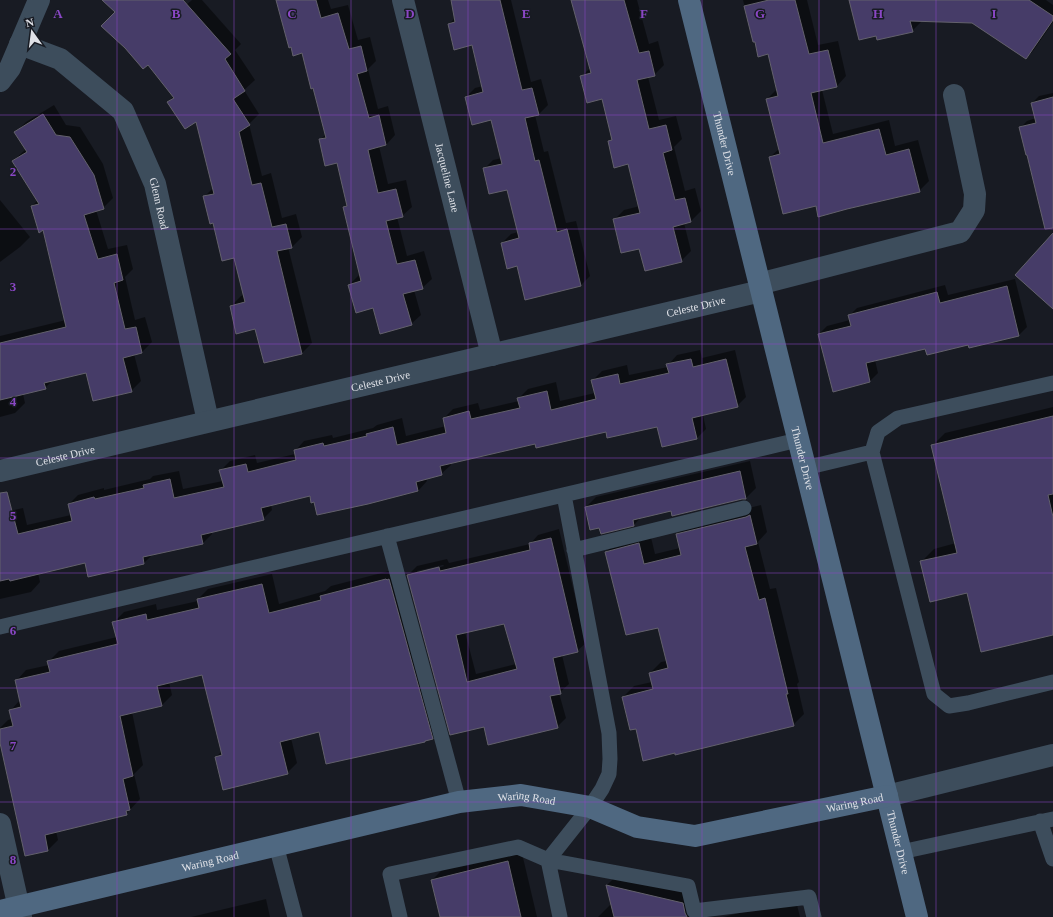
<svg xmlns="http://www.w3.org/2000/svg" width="1053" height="917" font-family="'Times New Roman',serif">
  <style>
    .shadow { fill: #0007; fill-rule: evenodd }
    .building { fill: #463c68; stroke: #63616c; fill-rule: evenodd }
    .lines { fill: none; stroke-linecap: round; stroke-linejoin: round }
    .lane { stroke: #3d4d5c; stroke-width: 15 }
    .street { stroke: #3d4d5c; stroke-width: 22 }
    .secondary { stroke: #4f6881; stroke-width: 22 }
    .grid { fill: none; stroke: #8a47c5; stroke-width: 1; stroke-opacity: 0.55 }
    .labels { text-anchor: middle; stroke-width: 3; stroke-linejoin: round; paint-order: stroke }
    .street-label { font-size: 11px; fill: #dfe1e7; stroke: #181b23 }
    .grid-label { font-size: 13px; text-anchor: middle; font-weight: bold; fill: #8a47c5; stroke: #181b23; stroke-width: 3; stroke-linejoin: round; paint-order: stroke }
  </style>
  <rect width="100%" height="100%" fill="#181b23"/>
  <path class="shadow" d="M 104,0 L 179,0 L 185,6 L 192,0 L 202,0 L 241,44 L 235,50 L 255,80 L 244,90 L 259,114 L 249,124 L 262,176 L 271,173 L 282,218 L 296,214 L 302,237 L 292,247 L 288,247 L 312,343 L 302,353 L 256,328 L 231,306 L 241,296 L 244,295 L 235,257 L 213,222 L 204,197 L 213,188 L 196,121 L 168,102 L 174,96 L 148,64 L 126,47 L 116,12 Z
    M 277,0 L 328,0 L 331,9 L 348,5 L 358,40 L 370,37 L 376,61 L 368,69 L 378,109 L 388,106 L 395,135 L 386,145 L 379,146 L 388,184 L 406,180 L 412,207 L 402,216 L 397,217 L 407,256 L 424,251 L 432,279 L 422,288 L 414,290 L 421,315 L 411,324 L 373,307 L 349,285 L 359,275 L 361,275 L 344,207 L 347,204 L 338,162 L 320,140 L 326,134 L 313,87 L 303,52 Z
    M 452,0 L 511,0 L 531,82 L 541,79 L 548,105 L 539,114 L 535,115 L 544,152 L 548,151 L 566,223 L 576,221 L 590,276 L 581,285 L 518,265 L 502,243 L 511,234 L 518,232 L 508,189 L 484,169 L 493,160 L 502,158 L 492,119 L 466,97 L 475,88 L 483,86 L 472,44 L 449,24 L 455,18 Z
    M 572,0 L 637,0 L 649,44 L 658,41 L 664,65 L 654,75 L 648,77 L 659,120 L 676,116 L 682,139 L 674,147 L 685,191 L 695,188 L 701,211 L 691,221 L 684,223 L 691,251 L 681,261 L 640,248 L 614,220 L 624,210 L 640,206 L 629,163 L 609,142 L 613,138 L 603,98 L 581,77 L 590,68 Z
    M 743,0 L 807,0 L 818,45 L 838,41 L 846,76 L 837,86 L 822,90 L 833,134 L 889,120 L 895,146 L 918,140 L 929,181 L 919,191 L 816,205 L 770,157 L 780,148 L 767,99 L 777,89 L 769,53 L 755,41 L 753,41 Z
    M 850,0 L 987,0 L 920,20 L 921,22 L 912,31 L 877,35 Z
    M 1003,0 L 1046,0 L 1053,5 L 1053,22 L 1033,51 L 1026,58 Z
    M 1053,93 L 1053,216 L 1020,128 L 1027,121 L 1036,118 L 1032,103 L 1039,96 Z
    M 54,105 L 66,125 L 80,127 L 103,164 L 113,198 L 103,208 L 96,210 L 108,249 L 127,245 L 133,269 L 125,277 L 135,320 L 145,317 L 152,342 L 142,352 L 134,354 L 141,381 L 131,391 L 86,371 L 54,379 L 45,388 L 23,394 L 25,403 L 15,413 L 0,417 L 0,336 L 66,320 L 43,228 L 32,206 L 38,200 L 13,161 L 26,149 L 16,132 L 26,122 Z
    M 0,200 L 30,237 L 20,247 L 0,262 Z
    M 1015,279 L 1027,327 L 1019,335 L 970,347 L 969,344 L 926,347 L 875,360 L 878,373 L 870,381 L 834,391 L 819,334 L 827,326 L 850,320 L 849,316 L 857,308 L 945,285 L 948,295 Z
    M 700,350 L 702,358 L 735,350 L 746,397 L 737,406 L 703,415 L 706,429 L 697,438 L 658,426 L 607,431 L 536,443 L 450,463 L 451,465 L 441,474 L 426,478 L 427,481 L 418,491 L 314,501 L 310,495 L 271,505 L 272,510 L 263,519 L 211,532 L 212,534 L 203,543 L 153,554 L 144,563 L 89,576 L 85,562 L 38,573 L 40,582 L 31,592 L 0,599 L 0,513 L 23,508 L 27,525 L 71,515 L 69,504 L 78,495 L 104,488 L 104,490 L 150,479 L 153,476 L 179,471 L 183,489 L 223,481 L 220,471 L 230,461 L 255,455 L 257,463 L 295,454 L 295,451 L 304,441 L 332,435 L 333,438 L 373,428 L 377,425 L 402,418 L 406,436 L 446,426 L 444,418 L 453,409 L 478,403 L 480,410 L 519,401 L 519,398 L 528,389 L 556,382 L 560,401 L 595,393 L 593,380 L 602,371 L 627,365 L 629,375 L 668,367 L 668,365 L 677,355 Z
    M 1053,407 L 1053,634 L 967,592 L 921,562 L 934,549 L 956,543 L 932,446 L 945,433 Z
    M 750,461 L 756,488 L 746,498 L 671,509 L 642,516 L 634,525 L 602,533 L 600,527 L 586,507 L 596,497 Z
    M 761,505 L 767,532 L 758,542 L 770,589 L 776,588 L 799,682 L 797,684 L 804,714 L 793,725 L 636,728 L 623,697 L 634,686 L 652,682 L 650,673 L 661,662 L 667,661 L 659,627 L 606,552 L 617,541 L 650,533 L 655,554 L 680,548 L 677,534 L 688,523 Z
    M 559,529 L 586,643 L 577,651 L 562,655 L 569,684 L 559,693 L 566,718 L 557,727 L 485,726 L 408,575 L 417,566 L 447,559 L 449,563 L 530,544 L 538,535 ZM 443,565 L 444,566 L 417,573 L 417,571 ZM 505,622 L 516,664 L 476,674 L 465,632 Z
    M 397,569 L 442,728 L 432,738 L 319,731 L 291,738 L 297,763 L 287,773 L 216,757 L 222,751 L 203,674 L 169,682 L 172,695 L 162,705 L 132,712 L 143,765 L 134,774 L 140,799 L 126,814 L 56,831 L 58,840 L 48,850 L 0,739 L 0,728 L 8,720 L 12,719 L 10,711 L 20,700 L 16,681 L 26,670 L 49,665 L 48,662 L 59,651 L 117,637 L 114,622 L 124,612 L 156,604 L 157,610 L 198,601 L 198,599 L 208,589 L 272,574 L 279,604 L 325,591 L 331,586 Z
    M 521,849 L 537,917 L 441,917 L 432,880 L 445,867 Z
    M 620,872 L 686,888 L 693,917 L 598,917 L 610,905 L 612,904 L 607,885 Z
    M 266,899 L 270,917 L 191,917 Z
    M 789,901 L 797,905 L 800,917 L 723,917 Z"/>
  <path class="building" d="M 102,0 L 183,0 L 231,54 L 225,59 L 245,91 L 233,99 L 250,125 L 239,132 L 252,185 L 261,183 L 272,227 L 286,224 L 292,248 L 277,251 L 302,354 L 264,363 L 255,329 L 236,334 L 230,306 L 245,302 L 234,258 L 222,261 L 213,223 L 210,224 L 203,196 L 214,194 L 196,122 L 185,129 L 167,102 L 174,98 L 148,65 L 143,69 L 125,48 L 101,26 L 115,12 Z
    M 276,0 L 316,0 L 321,18 L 338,13 L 349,49 L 361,46 L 367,71 L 357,74 L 369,118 L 379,115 L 386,145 L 368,150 L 378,193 L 396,189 L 403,217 L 386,221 L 397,264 L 415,260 L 423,289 L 403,294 L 412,325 L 380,334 L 373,308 L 356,313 L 348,285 L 361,281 L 343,207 L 347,206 L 337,163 L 325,166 L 319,139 L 326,138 L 313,88 L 311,89 L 302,53 L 293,56 L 291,47 L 289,48 Z
    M 451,0 L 500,0 L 522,90 L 532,88 L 539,115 L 525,118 L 535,161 L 539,160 L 557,232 L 567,229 L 581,286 L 525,300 L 517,266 L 507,269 L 501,243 L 519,238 L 507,190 L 489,194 L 483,168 L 502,164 L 491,120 L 472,125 L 465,97 L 483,92 L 472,45 L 454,50 L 448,24 L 455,22 Z
    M 571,0 L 624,0 L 639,53 L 649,51 L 655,76 L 637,80 L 649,129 L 666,125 L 672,150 L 663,153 L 675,200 L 685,198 L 691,222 L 673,227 L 682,262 L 645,271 L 639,249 L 621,253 L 613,219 L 640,213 L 628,164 L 614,168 L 608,141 L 612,140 L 602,99 L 587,103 L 580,76 L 591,73 Z
    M 769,0 L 795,0 L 809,54 L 828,50 L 837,87 L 811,93 L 823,143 L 879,129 L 886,155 L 909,149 L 920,192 L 847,209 L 818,217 L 816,206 L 783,214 L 769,157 L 780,154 L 766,99 L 778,96 L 768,54 L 758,57 L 755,42 L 753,42 L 744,6 Z
    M 849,0 L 1029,0 L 1053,16 L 1053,20 L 1026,59 L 972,23 L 910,21 L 913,32 L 877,40 L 876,36 L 859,40 Z
    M 1053,97 L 1053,228 L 1045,229 L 1027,155 L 1026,155 L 1019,127 L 1036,123 L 1031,103 Z
    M 43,114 L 56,135 L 70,137 L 94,175 L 104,209 L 84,215 L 98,259 L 117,254 L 123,280 L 114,283 L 125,329 L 136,327 L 142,353 L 123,358 L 132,392 L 93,401 L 86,373 L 44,383 L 46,389 L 0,400 L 0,343 L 66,327 L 43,230 L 39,233 L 31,206 L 39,204 L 12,161 L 27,152 L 14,132 Z
    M 1053,233 L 1053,309 L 1015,275 Z
    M 1007,286 L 1019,336 L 969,348 L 968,345 L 927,355 L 925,349 L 866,363 L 870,382 L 833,392 L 818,334 L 851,326 L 848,315 L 937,292 L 940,303 Z
    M 691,359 L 693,367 L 726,359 L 738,407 L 692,418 L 697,439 L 662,447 L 657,427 L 607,438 L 606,432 L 536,448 L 535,444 L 440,466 L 442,475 L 416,482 L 418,491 L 368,504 L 317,515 L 314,502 L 311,503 L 310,496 L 261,508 L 264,520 L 201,535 L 203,544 L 143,557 L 144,564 L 88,577 L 85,563 L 10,581 L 9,579 L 0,581 L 0,493 L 7,492 L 18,534 L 72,521 L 68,504 L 94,497 L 95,499 L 144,488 L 143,485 L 170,479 L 174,498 L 224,487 L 219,470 L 246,464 L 248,472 L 296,460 L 294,450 L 323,443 L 324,446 L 367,436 L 366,434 L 393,427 L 397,445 L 446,433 L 443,418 L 469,411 L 471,419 L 520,408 L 517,398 L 547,391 L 551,410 L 596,399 L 591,380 L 618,374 L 620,384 L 669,373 L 666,364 Z
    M 1053,416 L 1053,494 L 1048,495 L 1053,517 L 1053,635 L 981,652 L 967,593 L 930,602 L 920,561 L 957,553 L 931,445 Z
    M 740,471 L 746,499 L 742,499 L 672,516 L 671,511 L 633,520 L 634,526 L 601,534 L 599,528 L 590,530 L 585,507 Z
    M 750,515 L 757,544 L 745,547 L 759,600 L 765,598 L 788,694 L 786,694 L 794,726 L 675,755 L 675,753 L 643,761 L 636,729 L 630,730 L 622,697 L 653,689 L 649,673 L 668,668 L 658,628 L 626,635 L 605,552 L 639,543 L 644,564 L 681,555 L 676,534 L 746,517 Z
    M 551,538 L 578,652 L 553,658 L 561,694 L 550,696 L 558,728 L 488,745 L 484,727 L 450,735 L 407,575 L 439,567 L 440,571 L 530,550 L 529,543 ZM 504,624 L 517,669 L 467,682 L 456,635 Z
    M 386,579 L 387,580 L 389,579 L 433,739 L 425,741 L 425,742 L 326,764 L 319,732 L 280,742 L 288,774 L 223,790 L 215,757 L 222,755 L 202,675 L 157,686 L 162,706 L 120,716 L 133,776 L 123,779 L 130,810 L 126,811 L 127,815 L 45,835 L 48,851 L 25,856 L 0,743 L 0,729 L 13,726 L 9,710 L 21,707 L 15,680 L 50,672 L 47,661 L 118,644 L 112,622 L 146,614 L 147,620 L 199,608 L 197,599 L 262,584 L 269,613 L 321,600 L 320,596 Z
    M 508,861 L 521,917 L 440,917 L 431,880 Z
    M 606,885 L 683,903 L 685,913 L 687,917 L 614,917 Z"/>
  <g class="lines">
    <path class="lane" d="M 872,452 L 934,694 L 949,706 L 968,703 L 1053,682
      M 805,468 L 872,452 L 878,432 L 898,418 L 1053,383
      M 387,536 L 459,802
      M 574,550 L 744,508
      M 0,627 L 798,440
      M 1040,821 L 1053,859
      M 276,845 L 295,917
      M 901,852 L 1053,819
      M 548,860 L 590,807 L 602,789 L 609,774 L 610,759 L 609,733 L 564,495
      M 548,860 L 560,917
      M 400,917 L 390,874 L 518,847 L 548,860 L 688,886 L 694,911 L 809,897 L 814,917"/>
    <g class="street">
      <path id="s1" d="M 403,0 L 492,355"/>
      <path id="s2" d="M 20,44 L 60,59 L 123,111 L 155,184 L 208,421"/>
      <path d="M 0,81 L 10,68 L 39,0"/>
      <path d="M 759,284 L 960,232 L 974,210 L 975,194 L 954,95"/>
      <path id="s3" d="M 0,471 L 761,291"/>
      <path d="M 887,796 L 1053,755"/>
      <path d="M 0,824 L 21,917"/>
    </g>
    <g class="secondary">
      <path id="s4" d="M 689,0 L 917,917"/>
      <path id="s5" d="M 0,911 L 459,802 L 521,795 L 590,807 L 637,827 L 695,836 L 887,796"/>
    </g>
  </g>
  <path class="grid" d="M 117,0 L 117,917M 234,0 L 234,917M 351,0 L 351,917M 468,0 L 468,917M 585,0 L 585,917M 702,0 L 702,917M 819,0 L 819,917M 936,0 L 936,917M 0,115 L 1053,115M 0,229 L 1053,229M 0,344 L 1053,344M 0,458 L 1053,458M 0,573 L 1053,573M 0,688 L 1053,688M 0,802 L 1053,802"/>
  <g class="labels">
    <g class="street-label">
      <text dy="4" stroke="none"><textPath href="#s4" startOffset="148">Thunder Drive</textPath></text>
      <text dy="4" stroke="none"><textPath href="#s1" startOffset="183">Jacqueline Lane</textPath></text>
      <text dy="4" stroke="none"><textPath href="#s2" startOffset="224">Glenn Road</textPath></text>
      <text dy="4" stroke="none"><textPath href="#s3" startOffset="715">Celeste Drive</textPath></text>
      <text dy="4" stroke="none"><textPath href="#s3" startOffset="391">Celeste Drive</textPath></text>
      <text dy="4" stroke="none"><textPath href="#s3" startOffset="67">Celeste Drive</textPath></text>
      <text dy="4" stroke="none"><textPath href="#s4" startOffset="472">Thunder Drive</textPath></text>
      <text dy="4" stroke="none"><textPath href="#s5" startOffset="540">Waring Road</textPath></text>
      <text dy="4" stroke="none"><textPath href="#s5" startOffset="877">Waring Road</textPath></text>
      <text dy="4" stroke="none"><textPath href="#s4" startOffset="868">Thunder Drive</textPath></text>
      <text dy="4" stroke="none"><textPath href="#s5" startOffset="216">Waring Road</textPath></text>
    </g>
  </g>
  <g class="grid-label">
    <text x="58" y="18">A</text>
    <text x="176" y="18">B</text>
    <text x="292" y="18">C</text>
    <text x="410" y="18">D</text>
    <text x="526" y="18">E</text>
    <text x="644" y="18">F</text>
    <text x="760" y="18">G</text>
    <text x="878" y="18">H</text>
    <text x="994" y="18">I</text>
    <text x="13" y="176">2</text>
    <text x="13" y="291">3</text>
    <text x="13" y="406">4</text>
    <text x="13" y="520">5</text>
    <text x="13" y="635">6</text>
    <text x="13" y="750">7</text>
    <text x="13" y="864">8</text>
  </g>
  <g transform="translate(32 32) rotate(346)" stroke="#181b23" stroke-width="3" paint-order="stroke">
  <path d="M0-3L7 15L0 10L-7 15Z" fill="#dfe1e7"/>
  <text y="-6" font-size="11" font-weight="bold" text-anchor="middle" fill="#dfe1e7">N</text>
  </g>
</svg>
